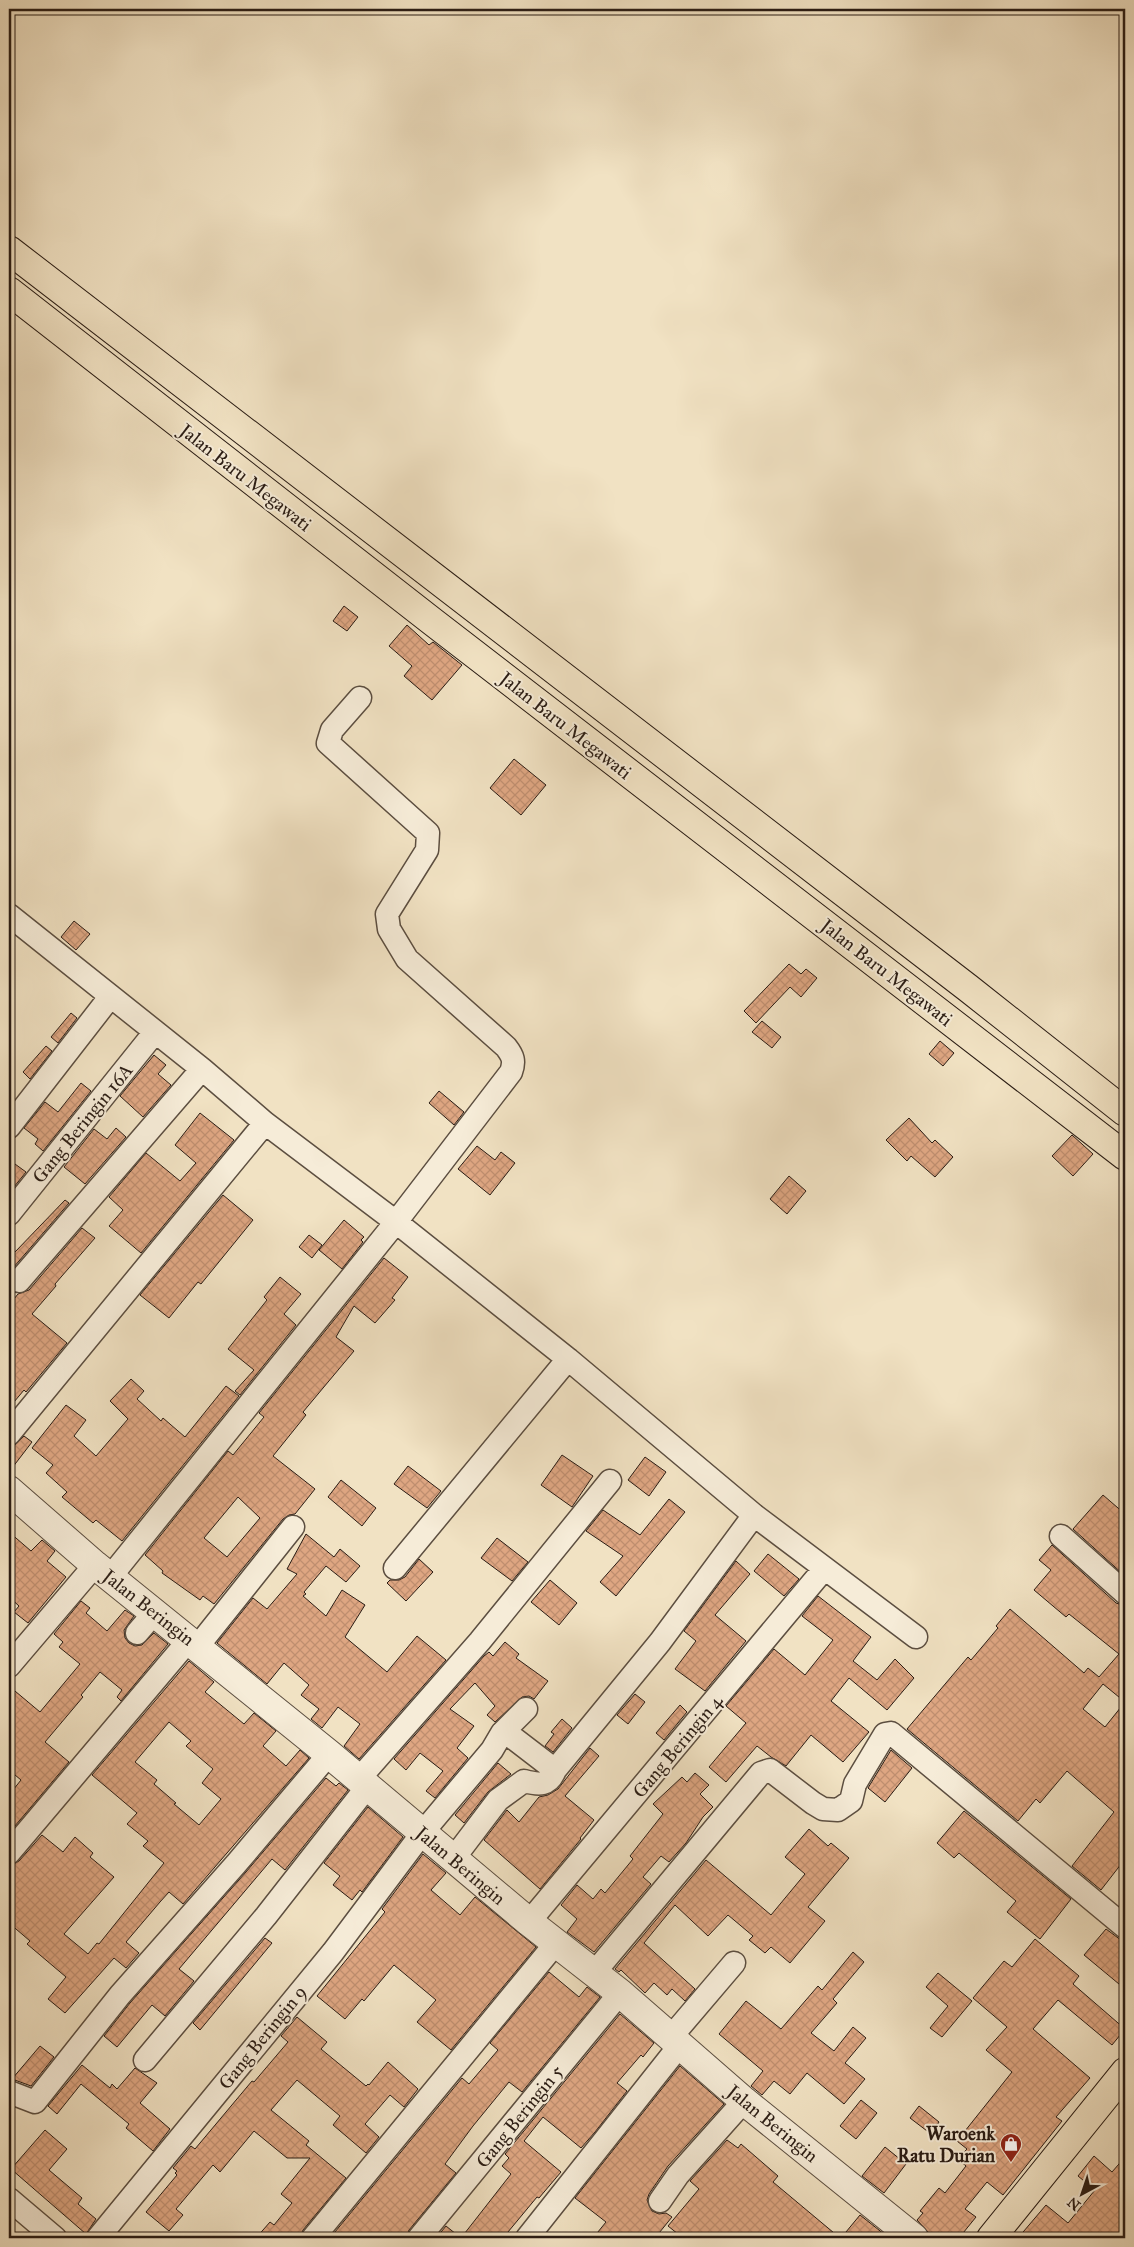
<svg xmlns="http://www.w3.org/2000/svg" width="1134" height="2247" font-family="'IM FELL Great Primer',serif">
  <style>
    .building { fill: url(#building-cross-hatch); stroke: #2a1c14; fill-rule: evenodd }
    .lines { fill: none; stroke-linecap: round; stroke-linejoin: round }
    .minor-casing { stroke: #5c4e40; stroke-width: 25 }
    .tertiary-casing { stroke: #5c4e40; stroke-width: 30 }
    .trunk-casing { stroke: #2a1c14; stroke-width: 30 }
    .minor { stroke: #f6ecd8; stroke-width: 22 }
    .tertiary { stroke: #f6ecd8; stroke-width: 28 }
    .trunk { stroke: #f1e2c3; stroke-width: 28 }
    .labels { text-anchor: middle; stroke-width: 4; stroke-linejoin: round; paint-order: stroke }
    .street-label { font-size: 19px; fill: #2a1c14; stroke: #f6ecd8 }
    .poi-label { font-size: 19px; font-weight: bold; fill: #2a1c14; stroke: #f6ecd8; text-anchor: end }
  </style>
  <defs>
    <pattern id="building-cross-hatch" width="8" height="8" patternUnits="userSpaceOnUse" patternTransform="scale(1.25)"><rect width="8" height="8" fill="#dea682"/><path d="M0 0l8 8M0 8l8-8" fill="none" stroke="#bf8e6f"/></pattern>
  </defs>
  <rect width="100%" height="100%" fill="#f1e2c3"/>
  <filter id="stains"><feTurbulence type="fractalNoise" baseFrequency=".004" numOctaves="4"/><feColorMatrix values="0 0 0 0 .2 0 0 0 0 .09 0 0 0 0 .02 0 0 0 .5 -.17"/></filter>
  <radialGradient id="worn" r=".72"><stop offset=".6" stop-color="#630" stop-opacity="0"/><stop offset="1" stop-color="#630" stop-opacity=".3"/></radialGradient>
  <path class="building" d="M 344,606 L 358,617 L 347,631 L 333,621 Z
    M 407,625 L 429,645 L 433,642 L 462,665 L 432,700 L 404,676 L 412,666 L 389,646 Z
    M 514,759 L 546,785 L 521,815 L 490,788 Z
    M 74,921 L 90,934 L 76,950 L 61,937 Z
    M 789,964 L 801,974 L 806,969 L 817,978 L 801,997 L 790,987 L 756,1023 L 744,1011 Z
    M 71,1013 L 77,1018 L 58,1043 L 51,1037 Z
    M 762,1021 L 781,1037 L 772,1048 L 752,1032 Z
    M 940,1041 L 954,1053 L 943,1066 L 929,1054 Z
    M 46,1046 L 52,1051 L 30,1079 L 23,1072 Z
    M 154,1055 L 166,1065 L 158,1074 L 171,1085 L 143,1117 L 120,1096 Z
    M 81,1083 L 91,1091 L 43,1151 L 35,1144 L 38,1139 L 24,1128 L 45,1102 L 58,1112 Z
    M 439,1091 L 464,1112 L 454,1125 L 429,1103 Z
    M 200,1113 L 234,1140 L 141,1253 L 109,1226 L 123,1210 L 109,1197 L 146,1153 L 180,1181 L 196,1163 L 175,1145 Z
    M 909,1118 L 932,1143 L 935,1140 L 953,1157 L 935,1177 L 911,1156 L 907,1161 L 886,1140 Z
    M 116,1128 L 126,1137 L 85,1184 L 64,1167 L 94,1129 L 107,1139 Z
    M 1072,1135 L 1093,1154 L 1073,1176 L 1052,1156 Z
    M 477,1146 L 495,1160 L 501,1152 L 515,1163 L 490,1195 L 458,1169 Z
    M 15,1164 L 26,1172 L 10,1192 L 9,1173 Z
    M 789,1176 L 806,1191 L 787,1214 L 770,1199 Z
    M 223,1195 L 253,1220 L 201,1284 L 198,1282 L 169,1318 L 140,1295 Z
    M 65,1200 L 69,1203 L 13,1268 L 9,1264 L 9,1246 L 15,1252 Z
    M 344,1220 L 364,1237 L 361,1240 L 363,1242 L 342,1269 L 319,1250 Z
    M 82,1228 L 95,1238 L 55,1284 L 56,1286 L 32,1314 L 67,1343 L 26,1392 L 24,1390 L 9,1408 L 9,1305 L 18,1294 L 29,1290 Z
    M 309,1235 L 322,1245 L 312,1258 L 299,1247 Z
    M 384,1258 L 408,1277 L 392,1298 L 395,1300 L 375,1323 L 354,1306 L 336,1337 L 354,1351 L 303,1412 L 306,1415 L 273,1456 L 315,1489 L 295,1514 L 289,1515 L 283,1519 L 214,1604 L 203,1596 L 200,1600 L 162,1573 L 163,1571 L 145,1555 L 228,1451 L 233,1455 L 264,1417 L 259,1413 ZM 238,1497 L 260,1518 L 227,1557 L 204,1538 Z
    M 280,1277 L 301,1294 L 284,1314 L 296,1325 L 240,1395 L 235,1391 L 254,1370 L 228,1349 L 267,1300 L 264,1297 Z
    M 131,1379 L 144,1391 L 137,1399 L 161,1421 L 163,1418 L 185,1437 L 226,1386 L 239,1396 L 122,1541 L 96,1520 L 93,1523 L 62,1497 L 67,1492 L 46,1473 L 53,1465 L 32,1448 L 66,1405 L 86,1420 L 74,1436 L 96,1456 L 128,1419 L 110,1401 Z
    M 24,1436 L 32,1442 L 9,1472 L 9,1447 L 14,1446 Z
    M 562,1455 L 593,1476 L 572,1507 L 541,1485 Z
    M 645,1457 L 666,1472 L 649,1496 L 628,1480 Z
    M 408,1466 L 441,1491 L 427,1508 L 394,1484 Z
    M 341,1480 L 376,1508 L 362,1526 L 328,1497 Z
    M 1103,1495 L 1125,1514 L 1125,1576 L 1073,1529 Z
    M 669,1499 L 685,1512 L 616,1596 L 600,1582 L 623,1556 L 586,1531 L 603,1510 L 640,1535 Z
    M 9,1532 L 31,1551 L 42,1540 L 55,1551 L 47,1561 L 66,1577 L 28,1623 L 14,1612 L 19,1606 L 9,1597 Z
    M 306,1534 L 334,1557 L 340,1549 L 360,1566 L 346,1582 L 326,1566 L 304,1592 L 306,1594 L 303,1596 L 326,1616 L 342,1590 L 365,1605 L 345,1637 L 387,1672 L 417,1636 L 446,1660 L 359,1759 L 344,1746 L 360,1724 L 338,1707 L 322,1728 L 311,1719 L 319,1709 L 301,1695 L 309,1685 L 284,1663 L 267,1684 L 217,1643 L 253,1598 L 267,1609 L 297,1574 L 287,1569 Z
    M 497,1538 L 528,1562 L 512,1581 L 481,1558 Z
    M 1052,1545 L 1116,1603 L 1125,1606 L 1125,1859 L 1101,1890 L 1072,1866 L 1114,1812 L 1067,1771 L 1040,1803 L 1036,1799 L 1018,1821 L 907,1729 L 968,1657 L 971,1660 L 998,1628 L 996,1626 L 1010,1609 L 1084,1673 L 1088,1668 L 1099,1677 L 1119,1654 L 1069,1614 L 1066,1617 L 1034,1590 L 1051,1570 L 1039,1560 ZM 1103,1684 L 1125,1702 L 1105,1727 L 1083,1709 Z
    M 768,1554 L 799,1579 L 784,1596 L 754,1571 Z
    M 419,1559 L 433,1572 L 406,1601 L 387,1583 L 390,1580 L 399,1580 L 405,1577 Z
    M 736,1561 L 750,1574 L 715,1615 L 746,1641 L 705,1691 L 675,1669 L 696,1641 L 684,1631 Z
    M 550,1580 L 577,1603 L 559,1625 L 531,1602 Z
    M 818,1596 L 871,1637 L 853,1661 L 877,1680 L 895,1659 L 914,1678 L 887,1710 L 849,1678 L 831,1701 L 869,1732 L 843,1762 L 811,1735 L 786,1766 L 771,1757 L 757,1746 L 726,1782 L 709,1767 L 746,1723 L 726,1706 L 774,1649 L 805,1675 L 833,1640 L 802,1616 Z
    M 81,1601 L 90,1608 L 86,1613 L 107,1631 L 125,1610 L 134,1616 L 124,1630 L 125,1638 L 129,1643 L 135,1646 L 142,1645 L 154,1633 L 168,1644 L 121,1701 L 117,1697 L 122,1690 L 100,1672 L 81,1695 L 83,1697 L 45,1742 L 69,1762 L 9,1833 L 9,1795 L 21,1780 L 9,1770 L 9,1686 L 40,1712 L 80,1664 L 59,1647 L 63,1642 L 54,1634 Z
    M 505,1642 L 519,1654 L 516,1658 L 548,1681 L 534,1699 L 529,1696 L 522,1697 L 495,1722 L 487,1715 L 495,1706 L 475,1683 L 450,1709 L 474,1726 L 457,1748 L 468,1758 L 435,1798 L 426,1791 L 443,1771 L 420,1753 L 406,1770 L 394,1759 L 484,1656 L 489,1652 L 493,1656 Z
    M 189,1661 L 214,1682 L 205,1692 L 244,1724 L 254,1713 L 276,1731 L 263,1746 L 286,1766 L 300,1750 L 309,1758 L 183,1904 L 169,1892 L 160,1902 L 126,1942 L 139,1953 L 126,1968 L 114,1958 L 65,2013 L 48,1999 L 66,1977 L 27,1944 L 30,1941 L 9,1923 L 9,1866 L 19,1861 L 42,1835 L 63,1852 L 75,1837 L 93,1853 L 90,1857 L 114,1877 L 64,1934 L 88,1954 L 97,1943 L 99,1944 L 164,1863 L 143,1846 L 148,1841 L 127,1824 L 137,1813 L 92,1775 ZM 169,1722 L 191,1741 L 186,1746 L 213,1769 L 202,1783 L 221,1799 L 199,1825 L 174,1804 L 176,1803 L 154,1784 L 157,1780 L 135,1762 Z
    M 635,1694 L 645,1702 L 628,1724 L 617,1715 Z
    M 680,1705 L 687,1712 L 664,1740 L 656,1733 Z
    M 562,1719 L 572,1728 L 553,1752 L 545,1746 L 554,1734 L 551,1732 Z
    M 590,1748 L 599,1756 L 565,1796 L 594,1820 L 580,1838 L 581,1839 L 540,1889 L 484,1840 L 507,1810 L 519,1822 L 539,1797 L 548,1795 L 558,1789 Z
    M 891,1750 L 912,1768 L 885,1802 L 868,1788 Z
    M 498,1763 L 511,1774 L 488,1792 L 464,1823 L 455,1815 Z
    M 695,1773 L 709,1785 L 700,1794 L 713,1807 L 703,1817 L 686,1843 L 669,1862 L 661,1856 L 643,1877 L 651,1884 L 594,1952 L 567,1932 L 577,1919 L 561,1905 L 577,1885 L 593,1899 L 601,1889 L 605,1893 L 633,1859 L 630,1856 L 663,1814 L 653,1804 L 682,1777 L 687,1782 Z
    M 326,1778 L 336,1786 L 339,1783 L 348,1790 L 285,1870 L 272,1859 L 179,1969 L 194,1981 L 165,2016 L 152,2005 L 117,2047 L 104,2036 L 130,2003 L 246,1872 Z
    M 368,1807 L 403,1837 L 362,1892 L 360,1890 L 352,1900 L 333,1885 L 340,1876 L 324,1863 Z
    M 964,1811 L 1071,1899 L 1040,1939 L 1007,1912 L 1016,1901 L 959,1853 L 954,1858 L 937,1843 Z
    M 809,1829 L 828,1846 L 831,1843 L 849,1858 L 808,1907 L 825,1921 L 790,1963 L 771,1947 L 765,1953 L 749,1940 L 753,1936 L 728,1915 L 708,1936 L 675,1905 L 644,1943 L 695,1989 L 685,2001 L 672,1989 L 667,1995 L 654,1983 L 645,1993 L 621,1970 L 619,1972 L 615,1969 L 706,1860 L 771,1915 L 805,1874 L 785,1857 Z
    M 423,1854 L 446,1873 L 431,1890 L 460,1915 L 475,1897 L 536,1947 L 451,2050 L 417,2022 L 436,2000 L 394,1965 L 364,2001 L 362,1999 L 345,2019 L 317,1996 L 385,1912 L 382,1909 Z
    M 1106,1929 L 1125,1943 L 1125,1989 L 1084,1955 Z
    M 265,1938 L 272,1943 L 200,2030 L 193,2023 Z
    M 1035,1939 L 1079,1976 L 1073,1984 L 1125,2029 L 1112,2045 L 1058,2000 L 1033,2029 L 1090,2078 L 1056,2117 L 1062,2121 L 1003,2195 L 987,2182 L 965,2209 L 976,2217 L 959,2238 L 929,2238 L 928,2232 L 917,2220 L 923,2213 L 920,2211 L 939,2188 L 945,2193 L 966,2166 L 958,2159 L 967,2149 L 957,2141 L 1012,2072 L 986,2050 L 1007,2027 L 973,1998 L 1004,1961 L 1012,1967 Z
    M 853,1952 L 864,1962 L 833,1999 L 837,2003 L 811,2033 L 834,2051 L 853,2027 L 866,2038 L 845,2063 L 865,2079 L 844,2104 L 807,2073 L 790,2094 L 774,2081 L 762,2095 L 751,2086 L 763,2071 L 719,2034 L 746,2001 L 781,2029 L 818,1986 L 822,1990 Z
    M 549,1972 L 579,1997 L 587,1987 L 600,1997 L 522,2092 L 509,2082 L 473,2126 L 445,2164 L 456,2173 L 409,2230 L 406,2238 L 330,2238 L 462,2078 L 469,2084 L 498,2050 L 490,2043 Z
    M 938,1973 L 972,2001 L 942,2037 L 930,2028 L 948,2006 L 926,1987 Z
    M 620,2014 L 654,2043 L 643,2057 L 641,2055 L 617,2083 L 627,2091 L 595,2132 L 581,2148 L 543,2117 L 524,2141 L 561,2172 L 539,2198 L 537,2197 L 503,2238 L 438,2238 L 437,2237 L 446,2226 L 461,2238 L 511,2174 L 502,2166 L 509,2158 L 505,2154 Z
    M 297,2017 L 327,2042 L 321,2049 L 366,2086 L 368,2084 L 369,2085 L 388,2062 L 418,2089 L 404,2107 L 390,2095 L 365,2124 L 379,2137 L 366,2153 L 333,2125 L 340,2116 L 297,2080 L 271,2110 L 309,2141 L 306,2145 L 346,2178 L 303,2230 L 300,2238 L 256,2238 L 270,2222 L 274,2225 L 292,2203 L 281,2194 L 310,2158 L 287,2158 L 254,2131 L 220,2172 L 213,2165 L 176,2209 L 183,2215 L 169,2231 L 146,2212 L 177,2175 L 175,2173 L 177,2171 L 173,2168 L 191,2146 L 195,2149 L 252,2081 L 254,2082 L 288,2042 L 281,2036 Z
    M 40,2046 L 54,2057 L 31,2086 L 12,2079 Z
    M 82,2065 L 110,2088 L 112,2084 L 117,2089 L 135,2068 L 157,2083 L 140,2103 L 170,2129 L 153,2151 L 126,2128 L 129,2124 L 81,2084 L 57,2114 L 48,2106 Z
    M 680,2066 L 724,2104 L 668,2166 L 649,2194 L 647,2200 L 652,2211 L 659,2214 L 666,2213 L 672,2217 L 655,2238 L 593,2238 L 606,2222 L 575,2198 Z
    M 861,2100 L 877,2113 L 856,2139 L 840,2126 Z
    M 919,2106 L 939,2122 L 931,2134 L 910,2118 Z
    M 45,2130 L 67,2149 L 49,2170 L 82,2198 L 78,2204 L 96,2219 L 86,2234 L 11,2169 Z
    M 727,2140 L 738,2148 L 741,2144 L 778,2176 L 773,2182 L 840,2238 L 683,2238 L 668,2226 L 699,2189 L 690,2181 Z
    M 885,2147 L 906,2164 L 884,2193 L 862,2176 Z
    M 1094,2156 L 1112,2172 L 1125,2157 L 1125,2238 L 1018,2238 L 1046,2205 L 1068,2223 L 1095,2190 L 1078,2176 Z
    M 860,2215 L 889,2238 L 841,2238 Z"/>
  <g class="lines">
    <g class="minor-casing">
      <path id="minor" d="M 9,915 L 202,1069 L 265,1123 L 396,1222 L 568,1359 L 754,1515 L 916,1637
        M 9,1127 L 110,997
        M 9,1214 L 155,1032
        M 19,1281 L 202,1069
        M 9,1434 L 265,1123
        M 1061,1536 L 1125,1593
        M 395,1568 L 568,1359
        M 111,1576 L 396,1222 L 511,1072 C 515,1061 513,1056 506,1047 L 407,959 L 389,929 L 387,914 L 427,850 L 428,833 L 328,743 L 332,730 L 360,698
        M 137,1633 L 155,1612
        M 198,1646 L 293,1527
        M 9,1666 L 95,1565
        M 502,1733 L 526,1709
        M 358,1780 L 480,1641 L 610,1481
        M 9,1853 L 189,1640
        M 454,1858 L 498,1800 L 524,1781 C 539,1785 549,1786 555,1770
        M 529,1922 L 824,1569
        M 594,1973 L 761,1773 L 770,1770 L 813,1803 L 823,1809 L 838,1810 L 851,1801 L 855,1784 L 885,1734 L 891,1733 L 1125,1927
        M 671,2037 L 734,1963
        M 145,2060 L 266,1916 L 367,1787
        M 9,2092 L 35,2102 L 120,1995 L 236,1864 L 329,1754
        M 9,2199 L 55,2238
        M 660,2201 L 678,2175 L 744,2101
        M 98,2238 L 333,1952 L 423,1832 L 492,1750 L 502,1733 L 508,1734 L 555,1770 L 660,1642 L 754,1515
        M 313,2238 L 556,1943
        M 419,2238 L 620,1993
        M 527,2238 L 680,2045"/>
    </g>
    <g class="tertiary-casing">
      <path id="tertiary" d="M 9,1490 L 95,1565 L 329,1754 L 529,1922 L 620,1993 L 744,2101 L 914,2238"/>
    </g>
    <g class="trunk-casing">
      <path id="trunk" d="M 9,250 L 968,988 L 1125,1112
        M 9,291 L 433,622 L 1125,1156
        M 991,2238 L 1125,2072"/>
    </g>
    <use href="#minor" class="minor"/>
    <use href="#tertiary" class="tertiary"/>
    <use href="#trunk" class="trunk"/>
  </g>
  <defs>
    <g id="shop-pin" transform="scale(1.125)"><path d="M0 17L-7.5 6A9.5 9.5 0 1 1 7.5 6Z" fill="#8f2418" stroke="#f6ecd8"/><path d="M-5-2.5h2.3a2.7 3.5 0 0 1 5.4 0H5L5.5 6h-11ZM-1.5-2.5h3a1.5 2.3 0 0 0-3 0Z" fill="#fff"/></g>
  </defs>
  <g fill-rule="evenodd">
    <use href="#shop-pin" x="1011" y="2144"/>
  </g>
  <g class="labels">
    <g class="street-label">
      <text transform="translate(246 477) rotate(38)" y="7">Jalan Baru Megawati</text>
      <text transform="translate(566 725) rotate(38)" y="7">Jalan Baru Megawati</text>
      <text transform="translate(887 972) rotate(38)" y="7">Jalan Baru Megawati</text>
      <text transform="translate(82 1123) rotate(-51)" y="7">Gang Beringin 16A</text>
      <text transform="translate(149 1607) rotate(38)" y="7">Jalan Beringin</text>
      <text transform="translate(677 1746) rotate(-50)" y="7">Gang Beringin 4</text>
      <text transform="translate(461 1865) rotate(40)" y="7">Jalan Beringin</text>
      <text transform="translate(262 2037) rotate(-51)" y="7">Gang Beringin 9</text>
      <text transform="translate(519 2116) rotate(-51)" y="7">Gang Beringin 5</text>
      <text transform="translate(773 2123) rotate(39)" y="7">Jalan Beringin</text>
    </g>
    <g class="poi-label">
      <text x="995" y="2140">Waroenk<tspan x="995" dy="22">Ratu Durian</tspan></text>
    </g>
  </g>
  <rect width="1134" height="2247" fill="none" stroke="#f1e2c3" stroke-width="30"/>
  <rect x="10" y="10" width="1114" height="2227" fill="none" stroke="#2a1c14" stroke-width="2.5"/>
  <rect x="15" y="15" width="1104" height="2217" fill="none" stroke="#2a1c14"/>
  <g transform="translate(1082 2194) rotate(220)" stroke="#f6ecd8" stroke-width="4" paint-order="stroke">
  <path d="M0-4L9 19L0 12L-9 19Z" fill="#2a1c14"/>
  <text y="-8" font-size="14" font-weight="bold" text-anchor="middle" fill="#2a1c14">N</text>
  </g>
  <rect width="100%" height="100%" filter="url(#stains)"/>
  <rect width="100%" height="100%" fill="url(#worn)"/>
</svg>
